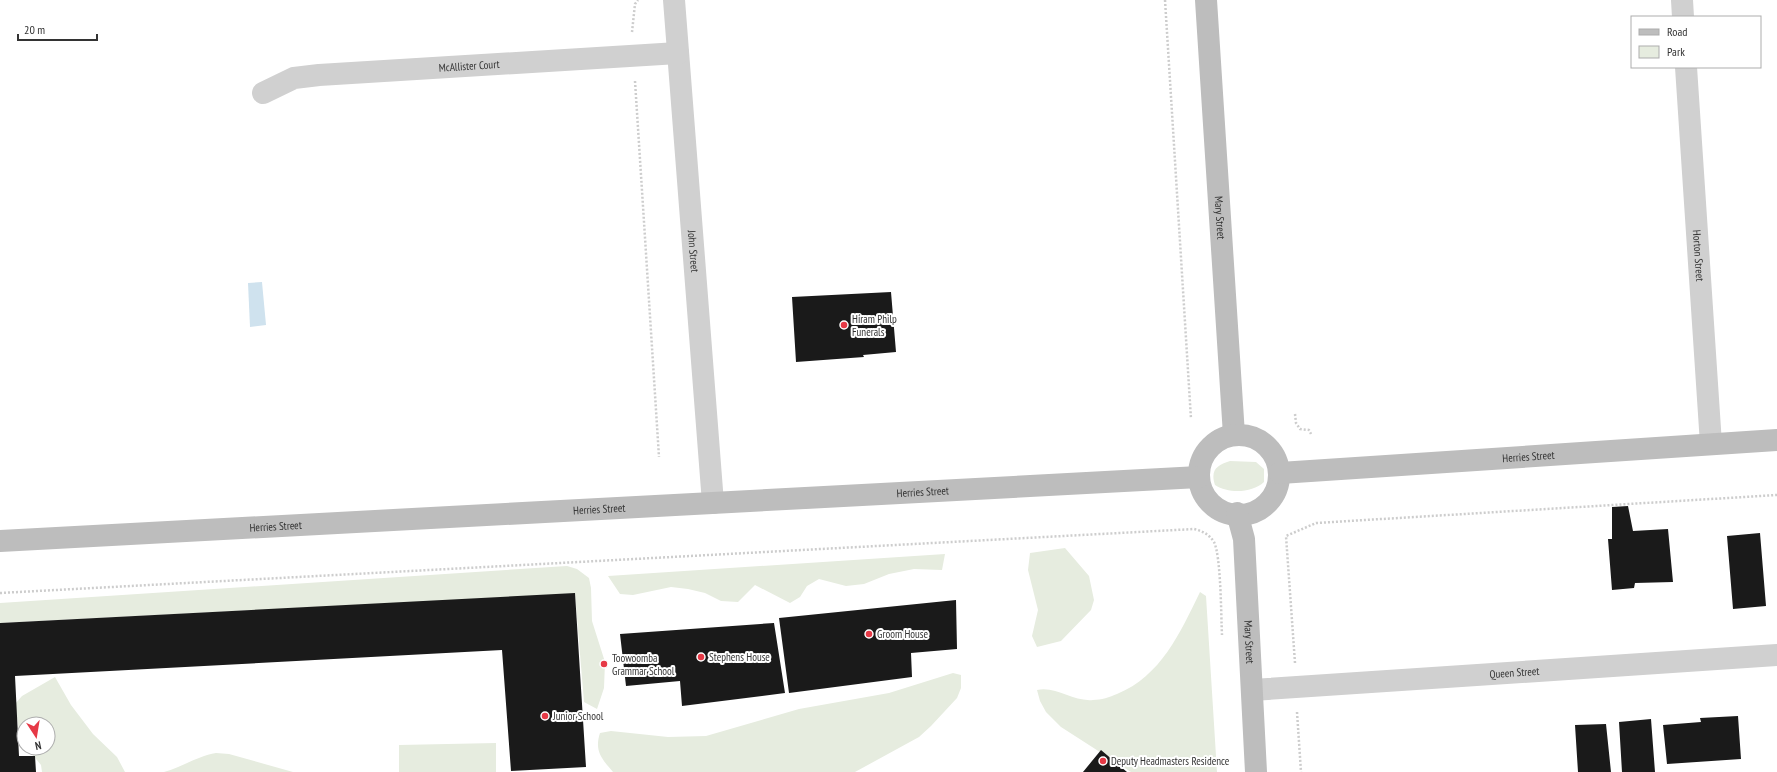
<svg xmlns="http://www.w3.org/2000/svg" width="1777" height="772" font-family="'PT Sans Narrow',sans-serif">
  <style>
    .green { fill: #e6ecdf }
    .water { fill: #cfe2ee }
    .building { fill: #1a1a1a }
    .lines { fill: none; stroke-linecap: round; stroke-linejoin: round }
    .path { stroke: #cdcdcd; stroke-width: 2.5; stroke-dasharray: 2 2; stroke-linecap: butt }
    .minor { stroke: #d0d0d0; stroke-width: 22 }
    .secondary { stroke: #bdbdbd; stroke-width: 22 }
    .poi-dot { fill: #e63946; stroke: #fff; stroke-width: 1.5 }
    .labels { text-anchor: middle; stroke-width: 4; stroke-linejoin: round; paint-order: stroke }
    .street-label { font-size: 11px; fill: #333; stroke: #fff }
    .poi-label { font-size: 11px; fill: #333; stroke: #fff; text-anchor: start }
  </style>
  <rect width="100%" height="100%" fill="#fff"/>
  <path class="green" d="M 1230,461 L 1256,462 L 1264,469 L 1264,482 C 1252,493 1229,494 1215,485 C 1210,470 1217,465 1230,461 Z
    M 1065,548 L 1089,576 L 1094,600 L 1091,610 L 1061,641 L 1037,647 L 1032,636 L 1038,610 L 1028,570 L 1030,553 Z
    M 945,554 L 942,570 L 914,569 L 889,574 L 864,584 L 846,586 L 819,579 L 807,586 L 800,597 L 790,603 L 755,585 L 738,602 L 721,601 L 705,593 L 688,589 L 671,587 L 633,595 L 620,594 L 608,576 Z
    M 567,566 L 577,569 L 589,578 L 591,588 L 592,621 L 605,662 L 604,688 L 597,709 L 584,702 L 575,594 L 0,623 L 0,603 Z
    M 1200,592 L 1206,596 L 1217,772 L 1131,772 L 1061,727 L 1046,712 L 1040,701 L 1037,690 C 1057,686 1073,702 1093,700 C 1101,700 1110,697 1117,694 C 1161,676 1180,633 1200,592 Z
    M 953,673 L 961,675 L 961,688 L 957,698 L 931,726 L 919,737 L 855,772 L 613,772 C 602,759 594,751 600,733 L 611,731 L 668,737 L 706,736 L 799,709 L 889,693 Z
    M 55,677 L 71,705 L 93,734 L 117,757 L 125,772 L 42,772 L 41,765 L 27,748 L 48,748 L 48,724 L 24,724 L 24,741 L 19,731 L 15,704 L 22,696 Z
    M 496,743 L 496,772 L 399,772 L 399,745 Z
    M 216,753 L 229,754 L 293,772 L 164,772 C 182,767 198,756 216,753 Z"/>
  <path class="water" d="M 262,282 L 266,325 L 250,327 L 248,283 Z"/>
  <path class="building" d="M 891,292 L 896,352 L 863,355 L 864,357 L 796,362 L 792,297 Z
    M 1628,506 L 1633,531 L 1668,529 L 1673,582 L 1635,583 L 1634,588 L 1612,590 L 1608,539 L 1612,539 L 1612,507 Z
    M 1760,533 L 1766,606 L 1733,609 L 1727,536 Z
    M 575,593 L 586,767 L 511,771 L 502,650 L 15,676 L 19,756 L 35,756 L 36,772 L 0,772 L 0,623 Z
    M 956,600 L 957,649 L 911,653 L 912,677 L 789,693 L 779,618 Z
    M 774,623 L 785,693 L 682,706 L 680,681 L 626,686 L 620,634 Z
    M 1738,716 L 1741,759 L 1667,764 L 1663,725 L 1701,722 L 1700,718 Z
    M 1651,719 L 1655,772 L 1622,772 L 1619,722 Z
    M 1606,724 L 1611,772 L 1578,772 L 1575,725 Z
    M 1101,750 L 1127,772 L 1083,772 Z"/>
  <g class="lines">
    <path class="path" d="M 1165,0 L 1191,419
      M 632,32 L 635,4 L 638,0
      M 635,81 L 659,457
      M 1295,414 L 1296,423 L 1300,429 L 1309,430 L 1311,434
      M 0,593 L 1194,529 C 1202,531 1209,534 1214,542 C 1221,556 1221,615 1222,635
      M 1295,663 L 1286,536 L 1316,523 L 1777,495
      M 1297,712 L 1301,772"/>
    <g class="minor">
      <path id="s1" d="M 674,0 L 713,503"/>
      <path d="M 1682,0 L 1683,17"/>
      <path id="s2" d="M 1686,67 L 1711,444"/>
      <path id="s3" d="M 263,93 L 294,78 L 319,75 L 678,53"/>
      <path id="s4" d="M 1252,690 L 1777,655"/>
    </g>
    <g class="secondary">
      <path id="s5" d="M 1206,0 L 1234,435"/>
      <circle cx="1239" cy="475" r="40"/>
      <path id="s6" d="M 1280,473 L 1777,440"/>
      <path id="s7" d="M 1237,513 L 1244,539 L 1256,772"/>
      <path id="s8" d="M 0,541 L 1199,477"/>
    </g>
  </g>
  <g class="poi-dot">
    <circle cx="844" cy="325" r="4"/>
    <circle cx="869" cy="634" r="4"/>
    <circle cx="701" cy="657" r="4"/>
    <circle cx="604" cy="664" r="4"/>
    <circle cx="545" cy="716" r="4"/>
    <circle cx="1103" cy="761" r="4"/>
  </g>
  <g class="labels">
    <g class="street-label">
      <text dy="4" stroke="none"><textPath href="#s3" startOffset="210">McAllister Court</textPath></text>
      <text dy="4" stroke="none"><textPath href="#s5" startOffset="218">Mary Street</textPath></text>
      <text dy="4" stroke="none"><textPath href="#s1" startOffset="252">John Street</textPath></text>
      <text dy="4" stroke="none"><textPath href="#s2" startOffset="189">Horton Street</textPath></text>
      <text dy="4" stroke="none"><textPath href="#s6" startOffset="249">Herries Street</textPath></text>
      <text dy="4" stroke="none"><textPath href="#s8" startOffset="924">Herries Street</textPath></text>
      <text dy="4" stroke="none"><textPath href="#s8" startOffset="600">Herries Street</textPath></text>
      <text dy="4" stroke="none"><textPath href="#s8" startOffset="276">Herries Street</textPath></text>
      <text dy="4" stroke="none"><textPath href="#s7" startOffset="130">Mary Street</textPath></text>
      <text dy="4" stroke="none"><textPath href="#s4" startOffset="263">Queen Street</textPath></text>
    </g>
    <g class="poi-label">
      <text x="852" y="323">Hiram Philp<tspan x="852" dy="13">Funerals</tspan></text>
      <text x="877" y="638">Groom House</text>
      <text x="709" y="661">Stephens House</text>
      <text x="612" y="662">Toowoomba<tspan x="612" dy="13">Grammar School</tspan></text>
      <text x="553" y="720">Junior School</text>
      <text x="1111" y="765">Deputy Headmasters Residence</text>
    </g>
  </g>
  <rect x="1631" y="16" width="130" height="52" fill="#ffffff" stroke="#adadad"/>
  <rect x="1639" y="29" width="20" height="6" fill="#bdbdbd" stroke="#adadad"/>
  <text x="1667" y="36" font-size="12" fill="#333333">Road</text>
  <rect x="1639" y="46" width="20" height="12" fill="#e6ecdf" stroke="#adadad"/>
  <text x="1667" y="56" font-size="12" fill="#333333">Park</text>
  <g transform="translate(36 736) rotate(168)"><circle r="19" fill="#ffffff" stroke="#adadad"/>
  <path d="M0-3L7 15L0 10L-7 15Z" fill="#e63946"/>
  <text y="-6" font-size="11" font-weight="bold" text-anchor="middle" fill="#333333">N</text>
  </g>
  <path d="M18 34v6h79v-6" fill="none" stroke="#333333" stroke-width="2"/>
  <text x="24" y="34" font-size="12" fill="#333333" stroke="#ffffff" stroke-width="3" paint-order="stroke">20 m</text>
</svg>
